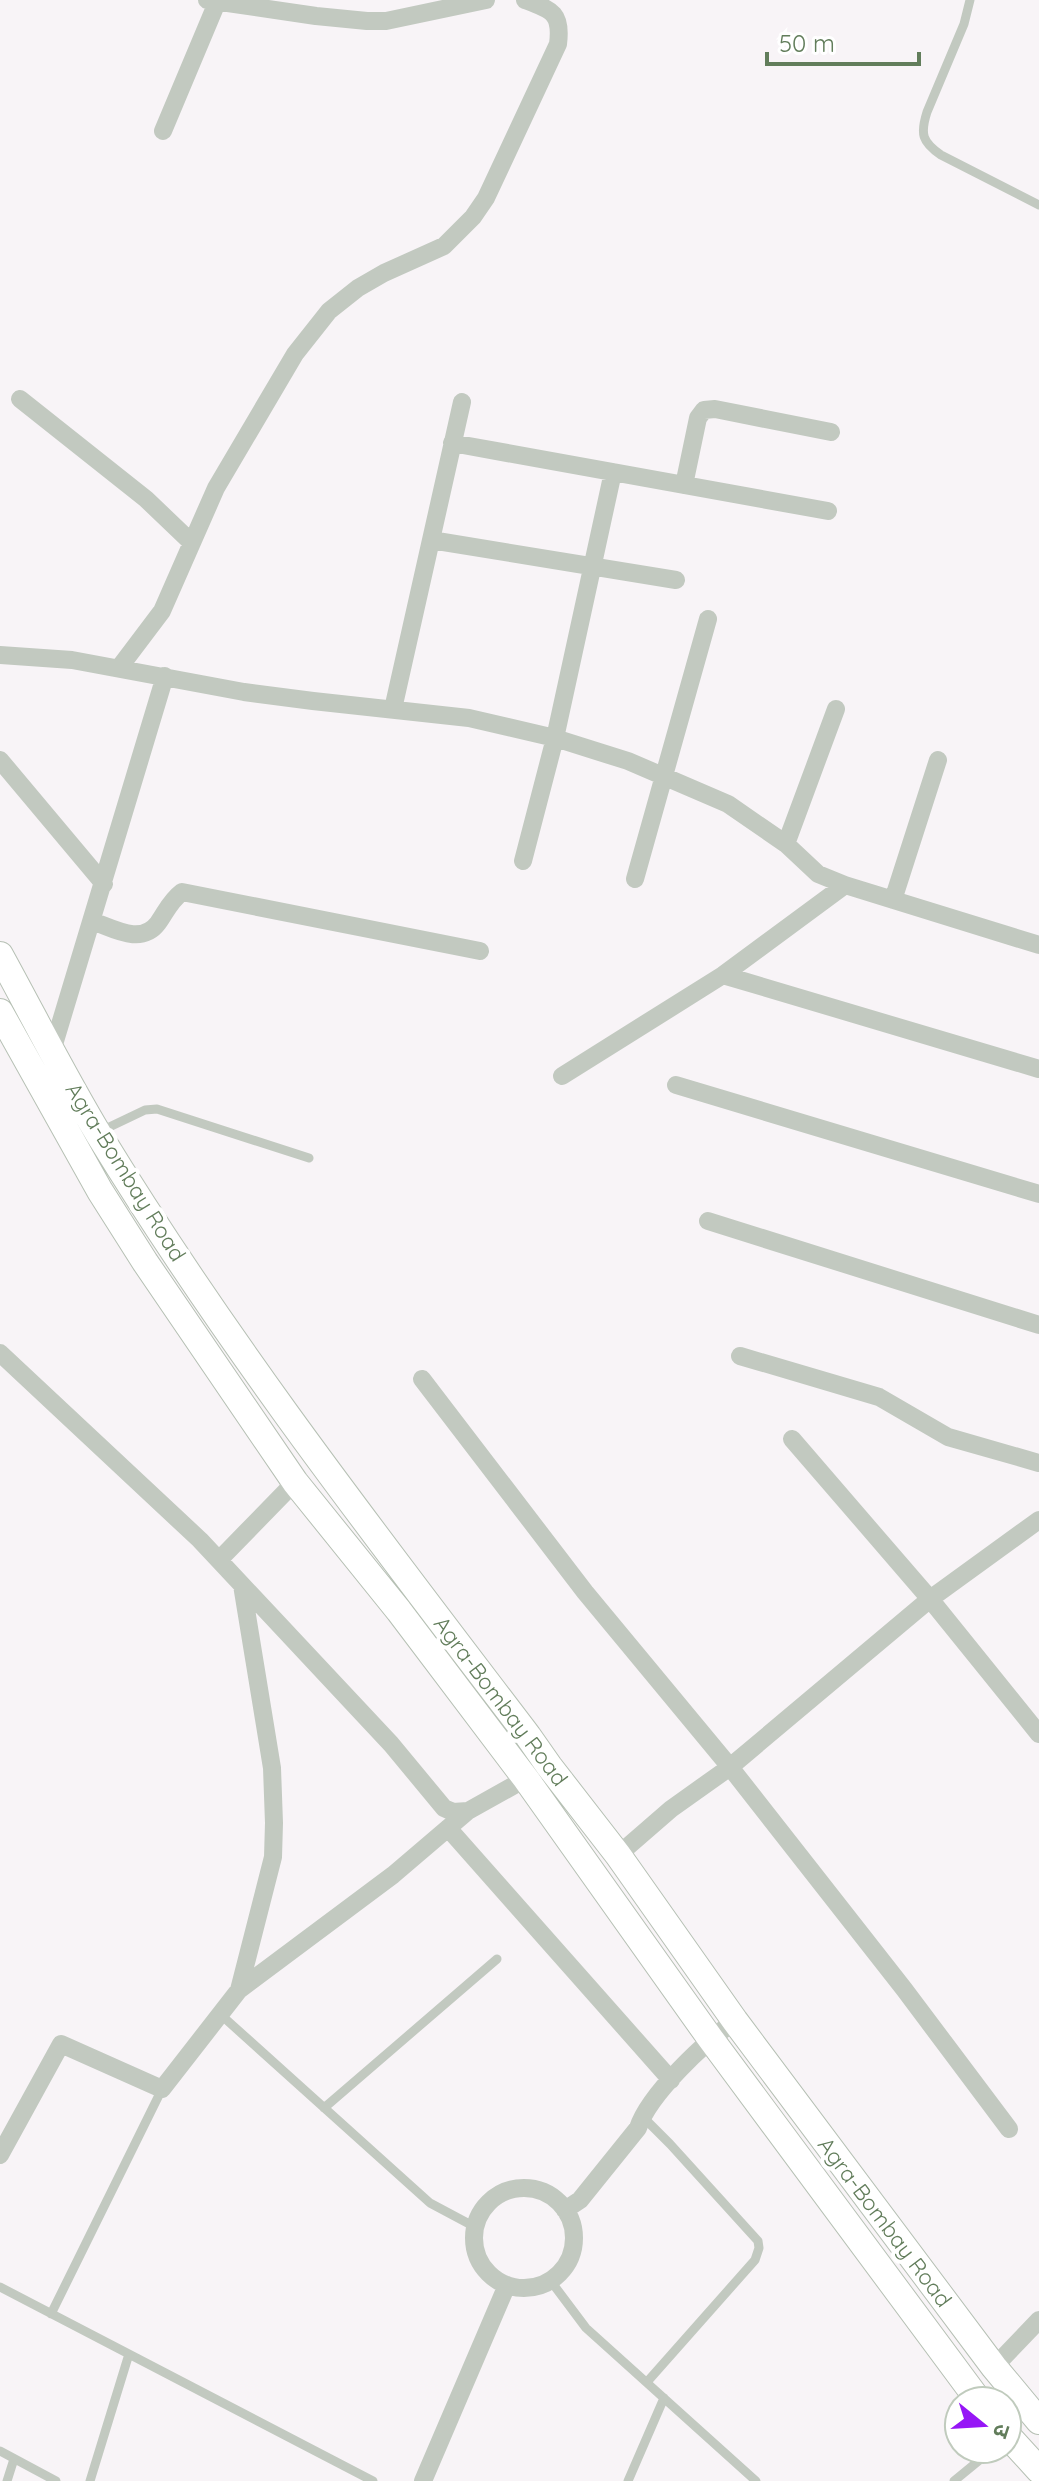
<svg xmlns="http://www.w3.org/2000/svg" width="1039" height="2481" font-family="Quicksand,'Noto Sans Devanagari',sans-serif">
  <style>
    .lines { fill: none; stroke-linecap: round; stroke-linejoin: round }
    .secondary-casing { stroke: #b6c0b4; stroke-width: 28 }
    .lane { stroke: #c2c9c0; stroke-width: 9 }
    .street { stroke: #c2c9c0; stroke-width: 18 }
    .secondary { stroke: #fff; stroke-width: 26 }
    .labels { text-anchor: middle; stroke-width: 8; stroke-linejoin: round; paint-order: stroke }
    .street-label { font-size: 22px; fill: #627d5b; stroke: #fff }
  </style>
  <rect width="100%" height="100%" fill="#f8f4f7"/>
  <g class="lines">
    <g class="secondary-casing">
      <path id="secondary" d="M 0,955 C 33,1015 64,1077 99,1135 C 228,1346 379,1540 528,1736 L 549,1766 L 618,1855 L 735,2021 L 994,2367 L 1039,2421
        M 0,1012 L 100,1191 L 145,1262 L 295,1482 L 399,1611 L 526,1779 L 710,2038 L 979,2401
        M 1007,2435 L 1039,2470"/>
    </g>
    <path class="lane" d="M 970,0 L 964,24 L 927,112 C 920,134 922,142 941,155 L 1039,205
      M 101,1131 L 145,1110 L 157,1109 L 309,1158
      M 220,2014 L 430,2203 L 475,2227
      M 324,2108 L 497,1959
      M 642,2116 L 670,2144 L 758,2241 L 759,2248 L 755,2260 L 647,2382
      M 550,2280 L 586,2328 L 756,2481
      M 0,2287 L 373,2481
      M 51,2314 L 162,2089
      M 0,2451 L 56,2481
      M 7,2481 L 14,2459
      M 90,2481 L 129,2354
      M 628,2481 L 664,2398
      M 954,2481 L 993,2449"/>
    <path class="street" d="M 207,0 L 316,16 L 367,21 L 386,21 L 486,0
      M 163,131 L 218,0
      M 20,399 L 146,499 L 192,543
      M 452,443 L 828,511
      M 684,485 L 698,418 L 704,410 L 715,409 L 831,432
      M 431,540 L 676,580
      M 0,655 L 72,660 L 244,692 L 313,701 L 469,718 L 555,738 L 628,761 L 728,804 L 786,844 L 818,874 L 845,885 L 1039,945
      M 119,668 L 162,611 L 216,488 L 295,354 L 329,311 L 358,288 L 384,273 L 444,246 L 473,217 L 486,198 L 558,44 C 562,13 552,10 525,0
      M 393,709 L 462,402
      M 0,760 L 104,884
      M 786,844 L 836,709
      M 523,861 L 555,738 L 613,472
      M 635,879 L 708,619
      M 893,900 L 938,760
      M 92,921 C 113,928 141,946 158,923 C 166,912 170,901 182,892 L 480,951
      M 723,975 L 1039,1069
      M 52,1051 L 165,676
      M 562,1076 L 723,975 L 845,885
      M 676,1085 L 1039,1194
      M 708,1221 L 1039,1325
      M 0,1353 L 200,1540 L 391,1744 L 444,1808 L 453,1812 L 468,1811 L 536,1773
      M 740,1356 L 879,1397 L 948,1437 L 1039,1463
      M 422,1379 L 585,1592 L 730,1767 L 904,1989 L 1009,2129
      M 792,1439 L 930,1599 L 1039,1734
      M 219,1560 L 295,1482
      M 448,1828 L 671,2080
      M 618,1855 L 671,1809 L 730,1767 L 930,1599 L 1039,1520
      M 239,1990 L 273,1857 L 274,1823 L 272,1768 L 242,1585
      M 0,2155 L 61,2044 L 162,2089 L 239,1990 L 393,1875 L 468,1811
      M474 2238a50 50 0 1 1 100 0a50 50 0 1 1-100 0Z
      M 565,2210 L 580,2200 L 638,2128 C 649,2094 706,2041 735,2021
      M 994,2367 L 1039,2320
      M 423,2481 L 507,2285"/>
    <use href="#secondary" class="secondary"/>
  </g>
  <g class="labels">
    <g class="street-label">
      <text transform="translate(126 1172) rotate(58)" y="8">Agra-Bombay Road</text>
      <text transform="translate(501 1701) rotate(53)" y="8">Agra-Bombay Road</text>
      <text transform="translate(885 2222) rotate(53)" y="8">Agra-Bombay Road</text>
    </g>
  </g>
  <g transform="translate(983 2425) rotate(108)"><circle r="38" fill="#ffffff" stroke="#c0cbbd" stroke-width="2"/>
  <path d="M0-6L14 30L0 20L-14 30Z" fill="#9616f6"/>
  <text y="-12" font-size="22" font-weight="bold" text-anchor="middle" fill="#627d5b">उ</text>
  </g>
  <path d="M767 52v12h152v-12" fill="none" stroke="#627d5b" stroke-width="4"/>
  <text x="779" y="52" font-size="24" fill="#627d5b" stroke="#ffffff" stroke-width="6" paint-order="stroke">50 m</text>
</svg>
